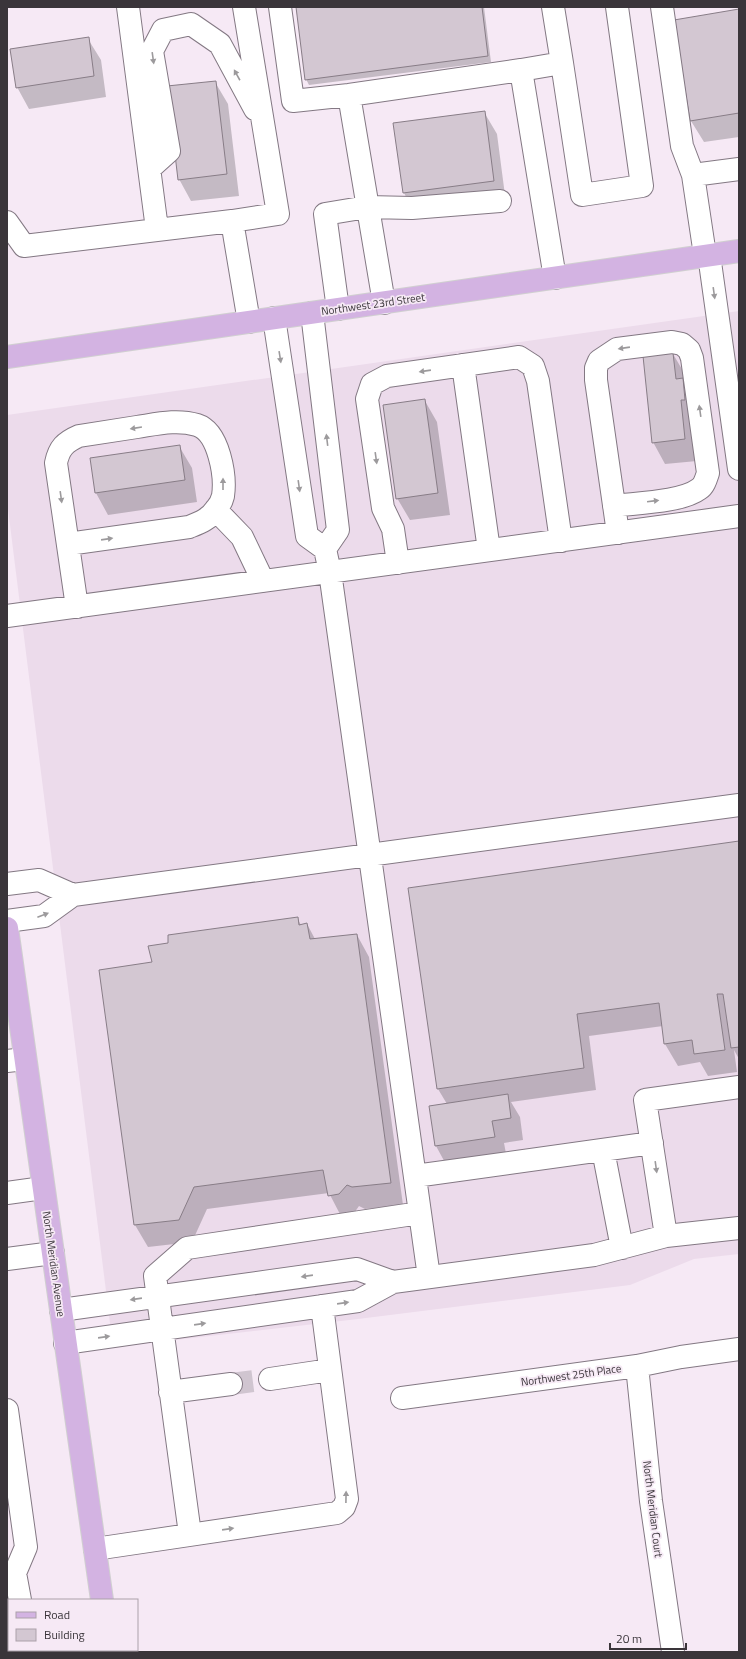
<svg xmlns="http://www.w3.org/2000/svg" width="746" height="1659" font-family="'Titillium Web',sans-serif">
  <style>
    .built { fill: #ecdbeb }
    .shadow { fill: #0003 }
    .building { fill: #d3c7d2; stroke: #887d87 }
    .lines { fill: none; stroke-linecap: round; stroke-linejoin: round }
    .minor-tunnel { stroke: #d0c5d0; stroke-width: 22; stroke-dasharray: 22 11; stroke-linecap: butt }
    .minor-casing { stroke: #837883; stroke-width: 24 }
    .major-casing { stroke: #d0cfd0; stroke-width: 24 }
    .minor { stroke: #fff; stroke-width: 22 }
    .major { stroke: #d3b3e2; stroke-width: 22 }
    .oneway { fill: #9c9a9c }
    .labels { text-anchor: middle; stroke-width: 3.5; stroke-linejoin: round; paint-order: stroke }
    .street-label { font-size: 11px; fill: #3a353a; stroke: #f6e9f5 }
  </style>
  <rect width="100%" height="100%" fill="#f6e9f5"/>
  <path class="built" d="M 739,311 L 739,1254 L 694,1259 L 630,1285 L 358,1319 L 113,1347 L 7,501 L 7,415 Z"/>
  <path class="shadow" d="M 297,7 L 484,7 L 491,62 L 309,85 L 306,79 Z
    M 739,10 L 739,137 L 704,142 L 691,121 Z
    M 88,39 L 101,60 L 106,97 L 29,109 L 17,87 Z
    M 215,82 L 228,104 L 239,196 L 191,201 L 179,179 Z
    M 484,112 L 497,134 L 506,203 L 416,215 L 404,193 Z
    M 673,354 L 686,376 L 697,461 L 665,464 L 653,442 Z
    M 425,401 L 437,422 L 450,515 L 410,520 L 397,498 Z
    M 179,446 L 192,468 L 197,502 L 108,515 L 96,493 Z
    M 739,842 L 739,1059 L 734,1050 L 737,1072 L 708,1076 L 700,1062 L 678,1066 L 665,1044 L 663,1026 L 589,1036 L 596,1090 L 511,1102 L 520,1117 L 523,1140 L 504,1143 L 507,1159 L 448,1168 L 436,1146 L 447,1104 L 438,1089 Z
    M 297,918 L 301,925 L 307,924 L 315,939 L 357,935 L 369,957 L 403,1205 L 365,1209 L 359,1206 L 352,1216 L 342,1218 L 329,1193 L 207,1209 L 192,1242 L 148,1247 L 135,1225 L 100,970 L 153,963 Z"/>
  <path class="building" d="M 296,7 L 482,7 L 488,56 L 305,80 Z
    M 739,9 L 739,113 L 690,121 L 674,20 Z
    M 89,37 L 94,76 L 16,88 L 10,49 Z
    M 216,81 L 227,174 L 178,180 L 167,86 Z
    M 485,111 L 494,181 L 403,193 L 393,123 Z
    M 673,353 L 676,379 L 683,378 L 685,400 L 681,400 L 685,439 L 652,443 L 643,356 Z
    M 425,399 L 438,493 L 396,499 L 383,405 Z
    M 180,445 L 185,480 L 95,493 L 90,458 Z
    M 739,841 L 739,1047 L 731,1048 L 723,994 L 717,994 L 725,1050 L 694,1054 L 692,1040 L 664,1044 L 659,1003 L 577,1014 L 584,1068 L 437,1089 L 408,888 Z
    M 298,917 L 299,925 L 307,923 L 310,939 L 357,934 L 391,1183 L 352,1187 L 347,1185 L 339,1194 L 328,1196 L 323,1170 L 194,1187 L 179,1220 L 134,1225 L 99,970 L 152,962 L 148,946 L 168,943 L 168,935 Z
    M 508,1094 L 511,1118 L 492,1121 L 495,1137 L 435,1146 L 429,1106 Z"/>
  <g class="lines">
    <path class="minor-tunnel" d="M 231,1384 L 270,1379"/>
    <g class="minor-casing">
      <path id="minor" d="M 128,7 L 157,229
        M 244,7 L 278,214 L 232,221 L 249,322
        M 280,7 L 293,101 L 349,95
        M 662,7 L 682,146 L 693,175
        M 562,63 L 582,195 L 642,186 L 617,7
        M 521,70 L 562,63 L 553,7
        M 149,169 L 169,151 L 152,51 L 163,30 L 191,24 L 220,44 L 255,109
        M 7,222 L 24,246 L 232,221
        M 705,255 L 693,175 L 739,169
        M 709,255 L 739,469
        M 384,303 L 349,95 L 521,70 L 555,278
        M 338,309 L 325,214 L 367,207 L 412,208 L 500,201
        M 274,318 L 307,536 L 325,549 L 338,530 L 312,313
        M 463,365 L 489,550
        M 614,506 C 636,503 682,502 699,489 C 704,486 706,479 708,473 L 692,358 L 689,350 L 682,344 L 672,342 L 617,349 L 599,361 L 596,368 L 596,380 L 618,533
        M 216,510 L 242,537 L 263,581
        M 68,544 L 189,527 C 199,523 210,519 216,509 C 219,506 222,500 223,496 C 226,476 219,432 197,425 C 177,419 157,424 137,427 C 118,430 99,433 79,436 C 65,442 59,448 56,463 L 77,607
        M 325,549 L 330,572 L 429,1277
        M 398,563 L 393,529 L 383,508 L 367,399 L 372,384 L 387,376 L 519,357 L 533,366 L 538,381 L 561,541
        M 7,616 L 739,516
        M 7,884 L 39,880 L 73,895
        M 7,921 L 44,916 L 73,895 L 739,805
        M 7,1061 L 25,1059
        M 603,1150 L 622,1248
        M 415,1176 L 652,1143
        M 7,1193 L 43,1188
        M 666,1236 L 645,1100 L 739,1087
        M 7,1259 L 53,1253
        M 393,1282 L 594,1255 L 666,1236 L 739,1228
        M 61,1310 L 357,1269 L 393,1282 L 358,1301 L 65,1343
        M 637,1366 L 651,1501 L 673,1652
        M 270,1379 L 330,1370
        M 170,1392 L 231,1384
        M 402,1398 L 637,1366 L 681,1357 L 739,1349
        M 7,1410 L 26,1547 L 15,1573 L 20,1600
        M 190,1534 L 155,1276 L 187,1248 L 420,1213
        M 95,1549 L 337,1513 L 344,1507 L 347,1499 L 322,1306
        M 7,1626 L 9,1626"/>
    </g>
    <g class="major-casing">
      <path id="major" d="M 7,357 L 739,251
        M 7,928 L 102,1600
        M 109,1650 L 109,1652"/>
    </g>
    <use href="#minor" class="minor"/>
    <use href="#major" class="major"/>
  </g>
  <defs><path id="oneway-solid" d="M-6-.8H1V-3.2L6.5 0L1 3.2V.8H-6Z"/></defs>
  <g class="oneway">
    <use href="#oneway-solid" transform="translate(153 58) rotate(82)"/>
    <use href="#oneway-solid" transform="translate(237 75) rotate(-119)"/>
    <use href="#oneway-solid" transform="translate(714 293) rotate(82)"/>
    <use href="#oneway-solid" transform="translate(624 348) rotate(172)"/>
    <use href="#oneway-solid" transform="translate(280 357) rotate(81)"/>
    <use href="#oneway-solid" transform="translate(425 371) rotate(172)"/>
    <use href="#oneway-solid" transform="translate(700 411) rotate(-98)"/>
    <use href="#oneway-solid" transform="translate(136 428) rotate(171)"/>
    <use href="#oneway-solid" transform="translate(327 440) rotate(-97)"/>
    <use href="#oneway-solid" transform="translate(376 458) rotate(82)"/>
    <use href="#oneway-solid" transform="translate(223 484) rotate(-90)"/>
    <use href="#oneway-solid" transform="translate(299 486) rotate(82)"/>
    <use href="#oneway-solid" transform="translate(61 497) rotate(82)"/>
    <use href="#oneway-solid" transform="translate(653 501) rotate(-7)"/>
    <use href="#oneway-solid" transform="translate(107 539) rotate(-8)"/>
    <use href="#oneway-solid" transform="translate(43 915) rotate(-21)"/>
    <use href="#oneway-solid" transform="translate(656 1167) rotate(82)"/>
    <use href="#oneway-solid" transform="translate(307 1276) rotate(172)"/>
    <use href="#oneway-solid" transform="translate(136 1299) rotate(172)"/>
    <use href="#oneway-solid" transform="translate(343 1303) rotate(-8)"/>
    <use href="#oneway-solid" transform="translate(200 1324) rotate(-8)"/>
    <use href="#oneway-solid" transform="translate(104 1337) rotate(-8)"/>
    <use href="#oneway-solid" transform="translate(346 1497) rotate(-89)"/>
    <use href="#oneway-solid" transform="translate(228 1529) rotate(-8)"/>
  </g>
  <g class="labels">
    <g class="street-label">
      <text transform="translate(373 304) rotate(-8)" y="4">Northwest 23rd Street</text>
      <text transform="translate(54 1264) rotate(82)" y="4">North Meridian Avenue</text>
      <text transform="translate(571 1375) rotate(-8)" y="4">Northwest 25th Place</text>
      <text transform="translate(653 1509) rotate(83)" y="4">North Meridian Court</text>
    </g>
  </g>
  <rect width="746" height="1659" fill="none" stroke="#3a353a" stroke-width="16"/>
  <rect x="8" y="1599" width="130" height="52" fill="#f6e9f5" stroke="#aba1aa"/>
  <rect x="16" y="1612" width="20" height="6" fill="#d3b3e2" stroke="#aba1aa"/>
  <text x="44" y="1619" font-size="12" fill="#3a353a">Road</text>
  <rect x="16" y="1629" width="20" height="12" fill="#d3c7d2" stroke="#aba1aa"/>
  <text x="44" y="1639" font-size="12" fill="#3a353a">Building</text>
  <path d="M610 1643v6h76v-6" fill="none" stroke="#3a353a" stroke-width="2"/>
  <text x="616" y="1643" font-size="12" fill="#3a353a" stroke="#f6e9f5" stroke-width="3" paint-order="stroke">20 m</text>
</svg>
